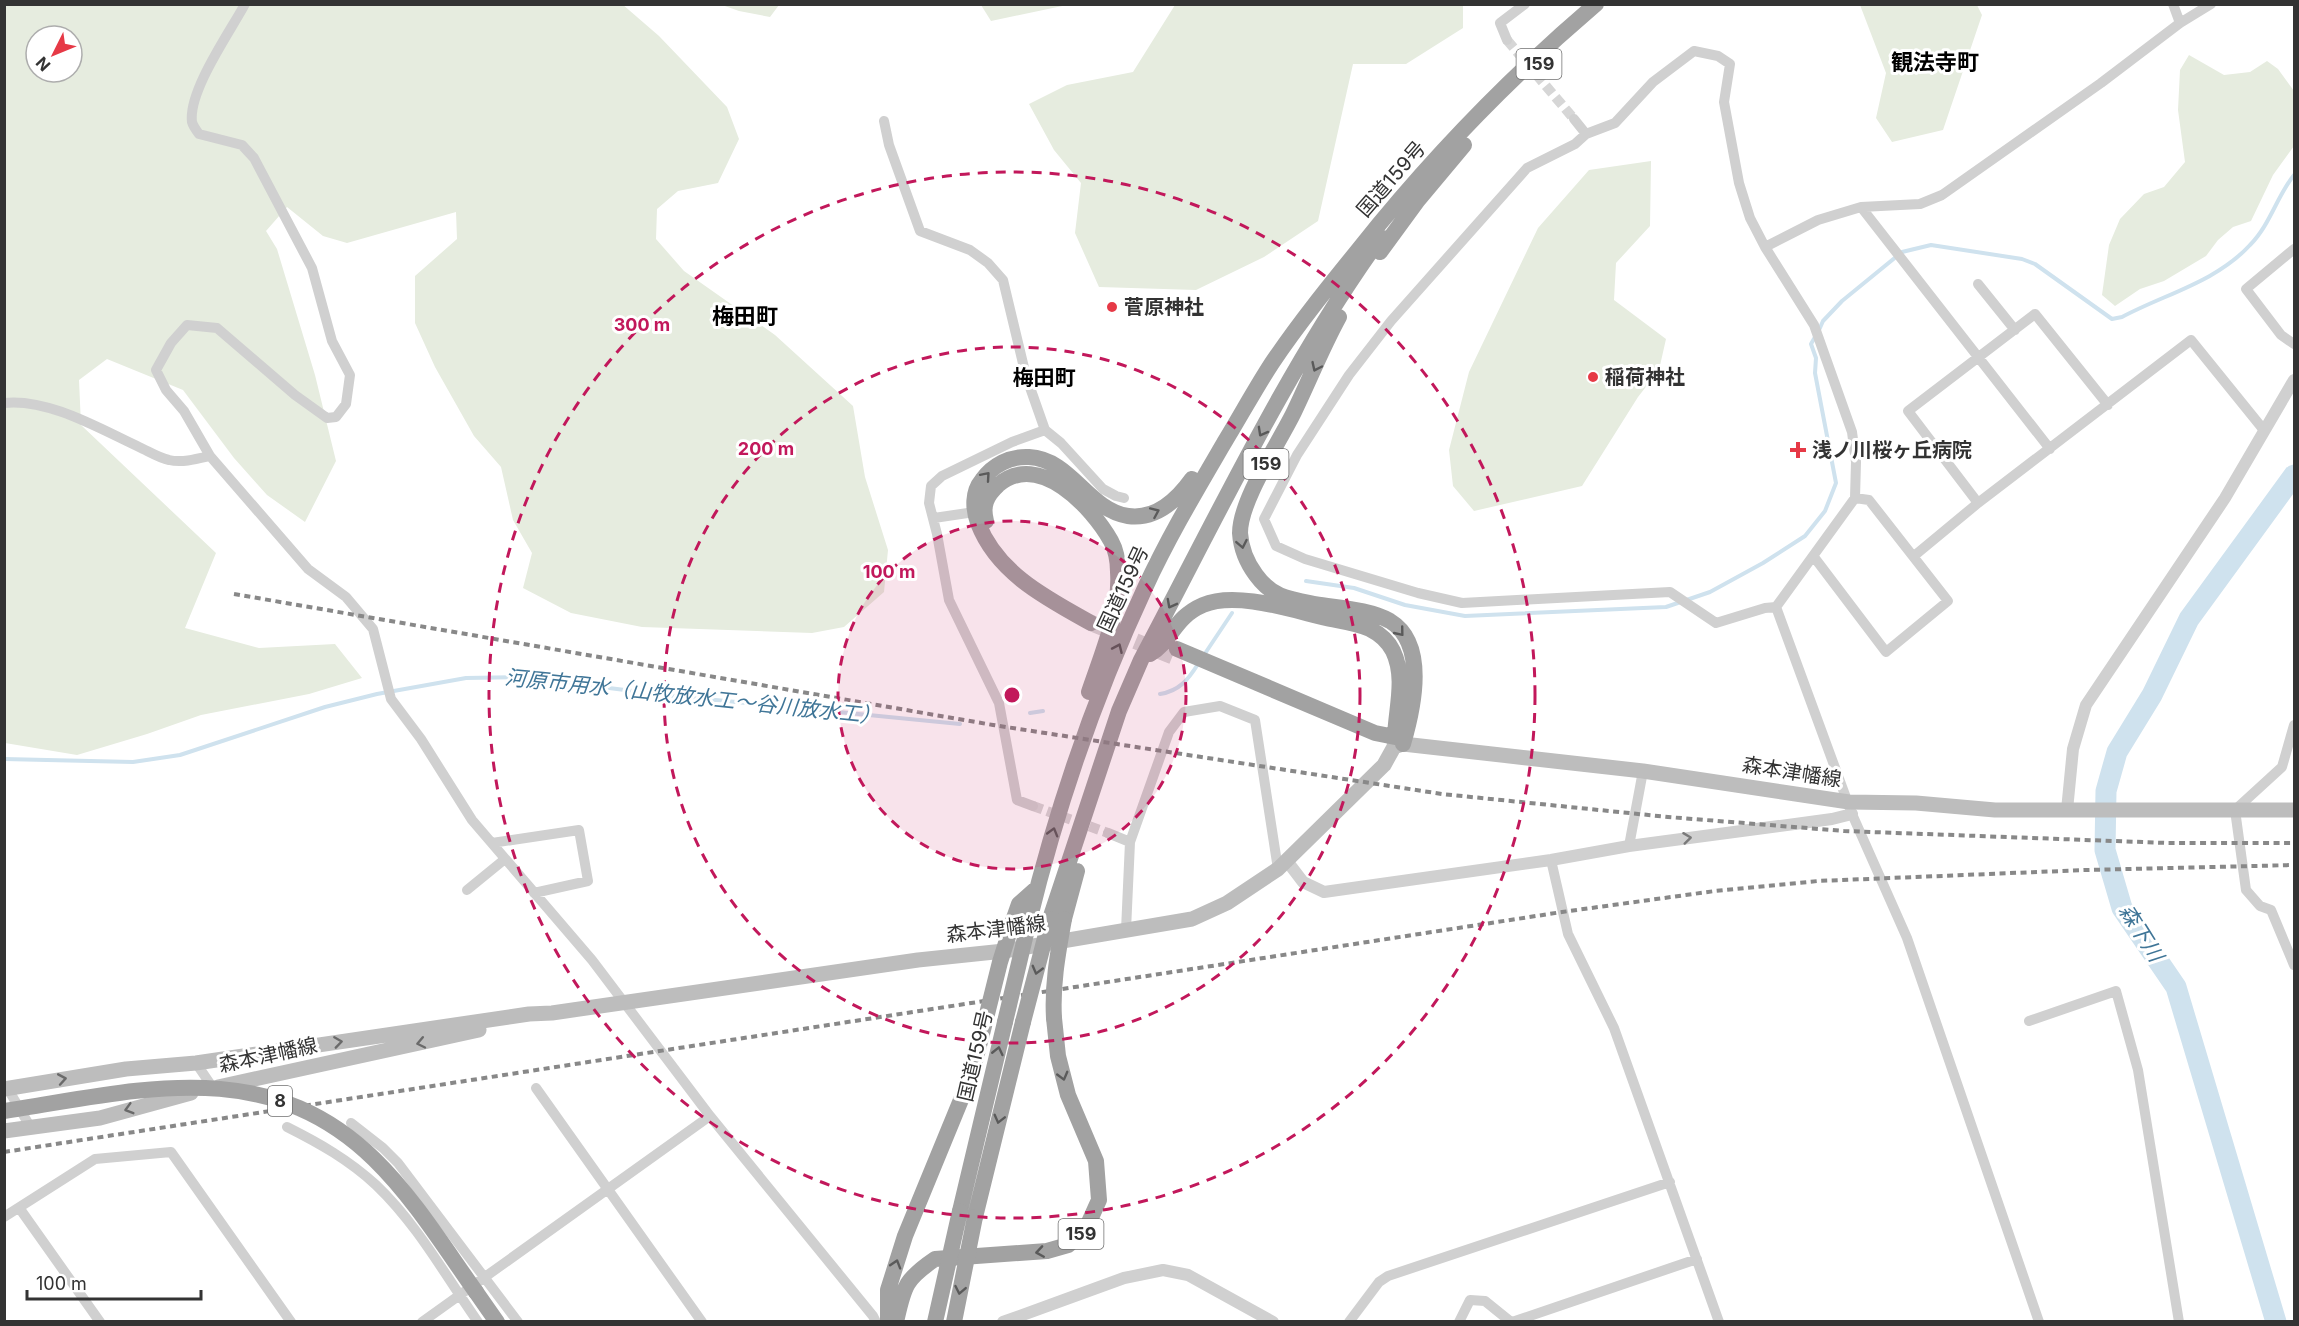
<svg xmlns="http://www.w3.org/2000/svg" width="2299" height="1326" font-family="Inter,'Noto Sans JP',sans-serif">
  <style>
    .green { fill: #e6ecdf; fill-rule: evenodd }
    .lines { fill: none; stroke-linecap: round; stroke-linejoin: round }
    .stream { stroke: #cfe2ee; stroke-width: 4 }
    .river { stroke: #cfe2ee; stroke-width: 21 }
    .minor-tunnel { stroke: #d6d6d6; stroke-width: 10; stroke-dasharray: 10 5; stroke-linecap: butt }
    .trunk-tunnel { stroke: #d6d6d6; stroke-width: 16; stroke-dasharray: 16 8; stroke-linecap: butt }
    .minor { stroke: #d0d0d0; stroke-width: 10 }
    .tertiary { stroke: #d0d0d0; stroke-width: 12 }
    .secondary { stroke: #bdbdbd; stroke-width: 15 }
    .trunk { stroke: #a2a2a2; stroke-width: 16 }
    .rail { stroke: #888; stroke-width: 4; stroke-dasharray: 6 4.5; stroke-linecap: butt }
    .trunk-bridge { stroke: #a2a2a2; stroke-width: 16 }
    .oneway { stroke: #5a5a5a }
    .oneway2 { stroke: #7a7a7a }
    .oneway3 { stroke: #6a6a6a }
    .ring { fill: none; stroke: #c2185b; stroke-width: 3; stroke-dasharray: 10 8 }
    .poi-dot { fill: #e63946; stroke: #fff; stroke-width: 2 }
    .labels { text-anchor: middle; stroke-width: 6; stroke-linejoin: round; paint-order: stroke }
    .shield { fill: #fff; stroke: #707070; stroke-width: 1.5 }
    .shield-label { font-size: 18px; font-weight: bold; fill: #333 }
    .street-label { font-size: 20px; fill: #333; stroke: #fff }
    .poi-label { font-size: 20px; font-weight: bold; fill: #333; stroke: #fff; text-anchor: start }
    .neighbourhood-label { font-size: 21px; font-weight: bold; fill: #000; stroke: #fff }
    .water-label { font-size: 21px; font-style: italic; fill: #3f7597; stroke: #fff }
    .quarter-label { font-size: 22px; font-weight: bold; fill: #000; stroke: #fff }
    .centre { fill: #c2185b; stroke: #fff; stroke-width: 3 }
    .ring-label { font-size: 18px; text-anchor: middle; font-weight: bold; fill: #c2185b; stroke: #fff; stroke-width: 6; stroke-linejoin: round; paint-order: stroke }
  </style>
  <rect width="100%" height="100%" fill="#fff"/>
  <path class="green" d="M 622,4 L 659,36 L 727,107 L 739,139 L 718,183 L 678,191 L 657,209 L 656,239 L 684,271 L 775,335 L 853,406 L 865,477 L 888,550 L 884,592 L 844,627 L 812,633 L 642,627 L 571,613 L 523,588 L 532,553 L 513,520 L 501,467 L 474,436 L 435,367 L 415,323 L 415,276 L 457,239 L 456,212 L 347,243 L 323,236 L 287,207 L 266,231 L 277,249 L 315,375 L 336,461 L 305,522 L 267,495 L 234,458 L 183,390 L 107,359 L 79,380 L 81,425 L 216,553 L 185,628 L 259,648 L 335,644 L 362,678 L 309,694 L 201,715 L 147,734 L 77,755 L 5,743 L 5,5 ZM 36,36 L 72,36 L 72,72 L 36,72 Z
    M 722,5 L 779,4 L 779,5 L 770,17 L 739,11 Z
    M 981,5 L 1067,5 L 991,21 Z
    M 1175,5 L 1463,5 L 1463,28 L 1406,64 L 1353,64 L 1318,221 L 1264,257 L 1196,290 L 1099,287 L 1075,233 L 1081,183 L 1054,150 L 1029,104 L 1067,85 L 1133,72 Z
    M 1860,5 L 1977,5 L 1982,15 L 1943,130 L 1892,142 L 1876,118 L 1886,73 Z
    M 2189,55 L 2224,75 L 2250,72 L 2267,61 L 2278,69 L 2294,91 L 2294,146 L 2273,175 L 2251,221 L 2233,227 L 2218,240 L 2206,256 L 2164,281 L 2140,289 L 2115,306 L 2102,295 L 2109,245 L 2120,219 L 2144,194 L 2164,187 L 2185,162 L 2178,110 L 2180,70 Z
    M 1651,161 L 1650,226 L 1616,263 L 1614,300 L 1666,339 L 1659,370 L 1638,397 L 1582,486 L 1474,511 L 1453,486 L 1449,450 L 1469,372 L 1538,228 L 1589,170 Z"/>
  <g class="lines">
    <path class="stream" d="M 1819,330 L 1823,321 L 1842,301 L 1902,252 L 1931,245 L 2022,259 L 2035,264 L 2112,319 L 2122,317 C 2165,294 2216,282 2250,245 C 2270,225 2277,196 2294,175
      M 1306,581 L 1354,588 L 1405,605 L 1465,616 L 1666,607 L 1710,592 L 1763,563 L 1805,536 L 1825,511 L 1836,483 L 1815,373 L 1816,358 L 1811,344 L 1815,337
      M 1204,655 L 1232,613
      M 1160,694 C 1179,691 1188,680 1198,664
      M 1030,713 L 1043,711
      M 4,759 L 133,762 L 180,755 L 325,707 L 377,694 L 466,678 L 521,677 L 665,695 L 960,724"/>
    <path class="river" d="M 2276,1322 L 2176,987 L 2122,908 L 2105,850 L 2106,791 L 2117,752 L 2152,695 L 2189,619 L 2294,475"/>
    <path class="minor-tunnel" d="M 1507,40 L 1574,119
      M 1033,806 L 1108,833"/>
    <path class="trunk-tunnel" d="M 1091,623 L 1174,657"/>
    <path class="minor" d="M 245,4 C 230,32 188,91 192,122 C 193,126 196,130 199,134 L 242,145 L 254,158 L 312,268 L 332,341 L 350,375 L 346,404 L 336,417 L 327,418 L 295,395 L 217,328 L 187,325 L 171,343 L 156,370 L 166,390 L 184,411 L 210,456 L 308,569 L 346,597 L 373,629 L 391,699 L 421,739 L 472,820 L 592,960 L 710,1116 L 873,1316 L 876,1322
      M 2173,4 L 2180,23
      M 1507,40 L 1500,23 L 1525,4
      M 1574,119 L 1586,134 L 1575,144 L 1527,168 L 1391,321 L 1349,375 L 1297,455 L 1264,519 L 1276,546 L 1305,559 L 1418,593 L 1462,603 L 1670,592 L 1716,623 L 1765,608 L 1776,607
      M 884,121 L 889,145 L 920,231 L 970,250 L 988,263 L 1003,280 L 1026,376 L 1045,430 L 1061,443 L 1103,489 L 1116,496 L 1124,498
      M 1586,134 L 1615,123 L 1653,82 L 1694,51 L 1718,56 L 1730,64 L 1724,102 L 1739,183 L 1750,218 L 1765,247 L 1814,325 L 1852,432 L 1856,462 L 1855,498 L 1776,607
      M 1861,207 L 2050,449
      M 1765,247 L 1818,220 L 1861,207 L 1920,204 L 1942,195 L 2101,83 L 2180,23 L 2211,4
      M 2294,249 L 2246,289 L 2281,335 L 2294,344
      M 1978,284 L 2015,330
      M 4,403 C 48,398 100,429 139,447 C 148,451 159,458 169,460 C 182,463 197,459 210,456
      M 1978,503 L 1908,411 L 2035,314 L 2108,405
      M 934,518 L 981,511
      M 1914,556 L 1978,503 L 2191,340 L 2263,429
      M 1814,557 L 1886,652 L 1948,601 L 1869,500 L 1855,498
      M 1776,607 L 1852,814 L 1907,938 L 2039,1322
      M 2294,725 L 2282,767 L 2235,810 L 2246,890 L 2260,906 L 2271,910 L 2294,965
      M 1033,806 L 1017,800 L 999,703 L 949,600 L 937,534 L 929,503 L 931,486 L 942,476 L 1012,442 L 1045,430
      M 1108,833 L 1130,842
      M 492,843 L 579,830 L 588,881 L 534,893
      M 1629,846 L 1643,771
      M 1551,860 L 1568,934 L 1614,1028 L 1719,1322
      M 467,890 L 505,859
      M 1126,930 L 1130,842 L 1169,732 L 1184,712 L 1220,706 L 1255,720 L 1278,869
      M 2029,1021 L 2116,991 L 2138,1070 L 2179,1322
      M 196,1063 L 213,1088
      M 536,1088 L 702,1322
      M 8,1089 L 31,1128
      M 351,1123 L 383,1148 L 398,1163 L 518,1322
      M 287,1127 C 319,1143 349,1160 376,1185 C 417,1224 445,1275 478,1322
      M 20,1209 L 100,1322
      M 4,1217 L 95,1159 L 171,1152 L 291,1322
      M 422,1322 L 710,1116
      M 1349,1322 L 1379,1282 L 1388,1276 L 1670,1182
      M 1459,1322 L 1470,1300 L 1485,1301 L 1511,1322
      M 1512,1322 L 1697,1259"/>
    <path class="tertiary" d="M 2067,810 L 2073,749 L 2086,705 L 2225,498 L 2294,380
      M 1287,861 L 1303,882 L 1324,892 L 1551,860 L 1629,846 L 1832,819 L 1852,814
      M 1003,1322 L 1124,1278 L 1163,1270 L 1188,1275 L 1273,1322"/>
    <path class="secondary" d="M 1394,747 L 1403,744 L 1643,771 L 1849,802 L 1916,803 L 1995,810 L 2294,810
      M 218,1087 L 479,1030
      M 4,1089 L 126,1069 L 196,1063 L 529,1014 L 552,1013 L 918,960 L 1004,951 L 1192,919 L 1227,903 L 1278,869 L 1384,765 L 1394,747 L 1395,737
      M 4,1131 L 100,1118 L 191,1093"/>
    <path class="trunk" d="M 1380,252 L 1418,200 L 1464,145
      M 1339,317 C 1322,348 1309,381 1294,412 C 1279,443 1240,500 1240,533 C 1241,548 1247,563 1256,575 C 1272,597 1288,599 1315,604 C 1338,608 1369,609 1390,621 C 1428,644 1413,710 1403,744
      M 986,521 C 982,506 986,496 998,485 C 1039,450 1092,507 1111,541 C 1116,550 1118,562 1118,572 C 1121,610 1101,656 1089,692
      M 1091,623 C 1046,598 997,573 978,523 C 973,509 972,492 982,480 C 993,465 1010,456 1029,457 C 1071,459 1088,510 1128,516 C 1156,520 1177,500 1192,479
      M 1150,654 C 1173,640 1173,618 1203,605 C 1236,591 1292,610 1326,618 C 1340,621 1357,623 1370,629 C 1380,634 1388,641 1393,651 C 1406,678 1396,708 1395,737 L 1375,733 L 1177,649
      M 1050,919 L 1119,711 L 1141,660 C 1216,519 1287,367 1381,237
      M 1064,919 L 1077,871
      M 1013,921 L 1019,904 L 1037,888
      M 1029,921 C 1057,807 1095,695 1145,588 C 1168,538 1196,491 1224,443 C 1240,417 1255,389 1272,363 C 1299,323 1329,286 1359,249 C 1430,160 1509,78 1596,4
      M 960,1211 L 1005,1022
      M 975,1217 L 1023,1022
      M 476,1292 L 497,1322
      M 888,1322 L 888,1290 L 905,1236 L 972,1073 L 985,1022
      M 896,1322 C 904,1287 904,1280 935,1259 L 1047,1251 L 1068,1245 L 1085,1231 L 1099,1200 L 1096,1161 L 1068,1095 L 1058,1056 L 1054,1018"/>
    <path class="rail" d="M 234,594 L 993,725 L 1442,794 L 1668,817 L 1844,831 L 2168,843 L 2294,843
      M 4,1152 L 1562,912 L 1715,891 L 1818,881 L 2086,870 L 2294,865"/>
    <path class="trunk-bridge" d="M 1054,1018 C 1052,984 1058,953 1064,919
      M 985,1022 L 1000,962 L 1013,921
      M 1005,1022 L 1029,921
      M 1023,1022 L 1050,919
      M 4,1111 C 137,1091 265,1053 374,1159 C 414,1198 444,1247 476,1292
      M 935,1322 L 960,1211
      M 954,1322 L 975,1217"/>
  </g>
  <defs><path id="oneway-chevron" d="M-2-3.5L2.5 0L-2 3.5" fill="none" stroke-width="1.6" stroke-linecap="round" stroke-linejoin="round" transform="scale(1.5)"/></defs>
  <g class="oneway">
    <use href="#oneway-chevron" transform="translate(1316 367) rotate(115)"/>
    <use href="#oneway-chevron" transform="translate(1262 432) rotate(119)"/>
    <use href="#oneway-chevron" transform="translate(986 476) rotate(-49)"/>
    <use href="#oneway-chevron" transform="translate(1155 512) rotate(-24)"/>
    <use href="#oneway-chevron" transform="translate(1242 544) rotate(79)"/>
    <use href="#oneway-chevron" transform="translate(1171 604) rotate(118)"/>
    <use href="#oneway-chevron" transform="translate(1400 632) rotate(51)"/>
    <use href="#oneway-chevron" transform="translate(1118 648) rotate(-66)"/>
    <use href="#oneway-chevron" transform="translate(1053 832) rotate(-74)"/>
    <use href="#oneway-chevron" transform="translate(1037 970) rotate(105)"/>
    <use href="#oneway-chevron" transform="translate(998 1051) rotate(-77)"/>
    <use href="#oneway-chevron" transform="translate(1063 1076) rotate(75)"/>
    <use href="#oneway-chevron" transform="translate(999 1119) rotate(104)"/>
    <use href="#oneway-chevron" transform="translate(1040 1252) rotate(171)"/>
    <use href="#oneway-chevron" transform="translate(896 1264) rotate(-73)"/>
    <use href="#oneway-chevron" transform="translate(960 1290) rotate(101)"/>
  </g>
  <use class="oneway2" href="#oneway-chevron" transform="translate(1687 838) rotate(-7)"/>
  <g class="oneway3">
    <use href="#oneway-chevron" transform="translate(338 1042) rotate(-8)"/>
    <use href="#oneway-chevron" transform="translate(421 1043) rotate(168)"/>
    <use href="#oneway-chevron" transform="translate(62 1079) rotate(-10)"/>
    <use href="#oneway-chevron" transform="translate(129 1109) rotate(164)"/>
  </g>
  <circle cx="1012" cy="695" r="174" fill="#c2185b" fill-opacity=".12"/>
  <g class="ring">
    <circle cx="1012" cy="695" r="174"/>
    <circle cx="1012" cy="695" r="348"/>
    <circle cx="1012" cy="695" r="523"/>
  </g>
  <g class="poi-dot">
    <circle cx="1112" cy="307" r="6"/>
    <circle cx="1593" cy="377" r="6"/>
    <path d="M1795 441h6v6h6v6h-6v6h-6v-6h-6v-6h6z"/>
  </g>
  <g class="labels">
    <g class="shield">
      <rect x="1516.5" y="49" width="45" height="30" rx="4.5"/>
      <rect x="1243.5" y="449" width="45" height="30" rx="4.5"/>
      <rect x="268" y="1086" width="24" height="30" rx="4.5"/>
      <rect x="1058.5" y="1219" width="45" height="30" rx="4.5"/>
    </g>
    <g class="shield-label">
      <text x="1539" y="70">159</text>
      <text x="1266" y="470">159</text>
      <text x="280" y="1107">8</text>
      <text x="1081" y="1240">159</text>
    </g>
    <g class="street-label">
      <text transform="translate(1391 179) rotate(-49)" y="7">国道159号</text>
      <text transform="translate(1123 589) rotate(-65)" y="7">国道159号</text>
      <text transform="translate(1792 772) rotate(9)" y="7">森本津幡線</text>
      <text transform="translate(996 929) rotate(-7)" y="7">森本津幡線</text>
      <text transform="translate(268 1055) rotate(-12)" y="7">森本津幡線</text>
      <text transform="translate(975 1056) rotate(-77)" y="7">国道159号</text>
    </g>
    <g class="poi-label">
      <text x="1124" y="314">菅原神社</text>
      <text x="1605" y="384">稲荷神社</text>
      <text x="1812" y="457">浅ノ川桜ヶ丘病院</text>
    </g>
    <g class="neighbourhood-label">
      <text x="1044" y="385">梅田町</text>
    </g>
    <g class="water-label">
      <text transform="translate(693 697) rotate(6)" y="7">河原市用水（山牧放水工～谷川放水工）</text>
      <text transform="translate(2141 933) rotate(58)" y="7">森下川</text>
    </g>
    <g class="quarter-label">
      <text x="1935" y="70">観法寺町</text>
      <text x="745" y="324">梅田町</text>
    </g>
  </g>
  <circle cx="1012" cy="695" r="9" class="centre"/>
  <g class="ring-label">
    <text x="642" y="331">300 m</text>
    <text x="766" y="455">200 m</text>
    <text x="889" y="578">100 m</text>
  </g>
  <rect width="2299" height="1326" fill="none" stroke="#333333" stroke-width="12"/>
  <g transform="translate(54 54) rotate(227)"><circle r="28" fill="#ffffff" stroke="#adadad" stroke-width="1.5"/>
  <path d="M0-4.5L10 22L0 15L-10 22Z" fill="#e63946"/>
  <text y="-9" font-size="16" font-weight="bold" text-anchor="middle" fill="#333333">N</text>
  </g>
  <path d="M27 1290v9h174v-9" fill="none" stroke="#333333" stroke-width="3"/>
  <text x="36" y="1290" font-size="18" fill="#333333" stroke="#ffffff" stroke-width="4.5" paint-order="stroke">100 m</text>
</svg>
